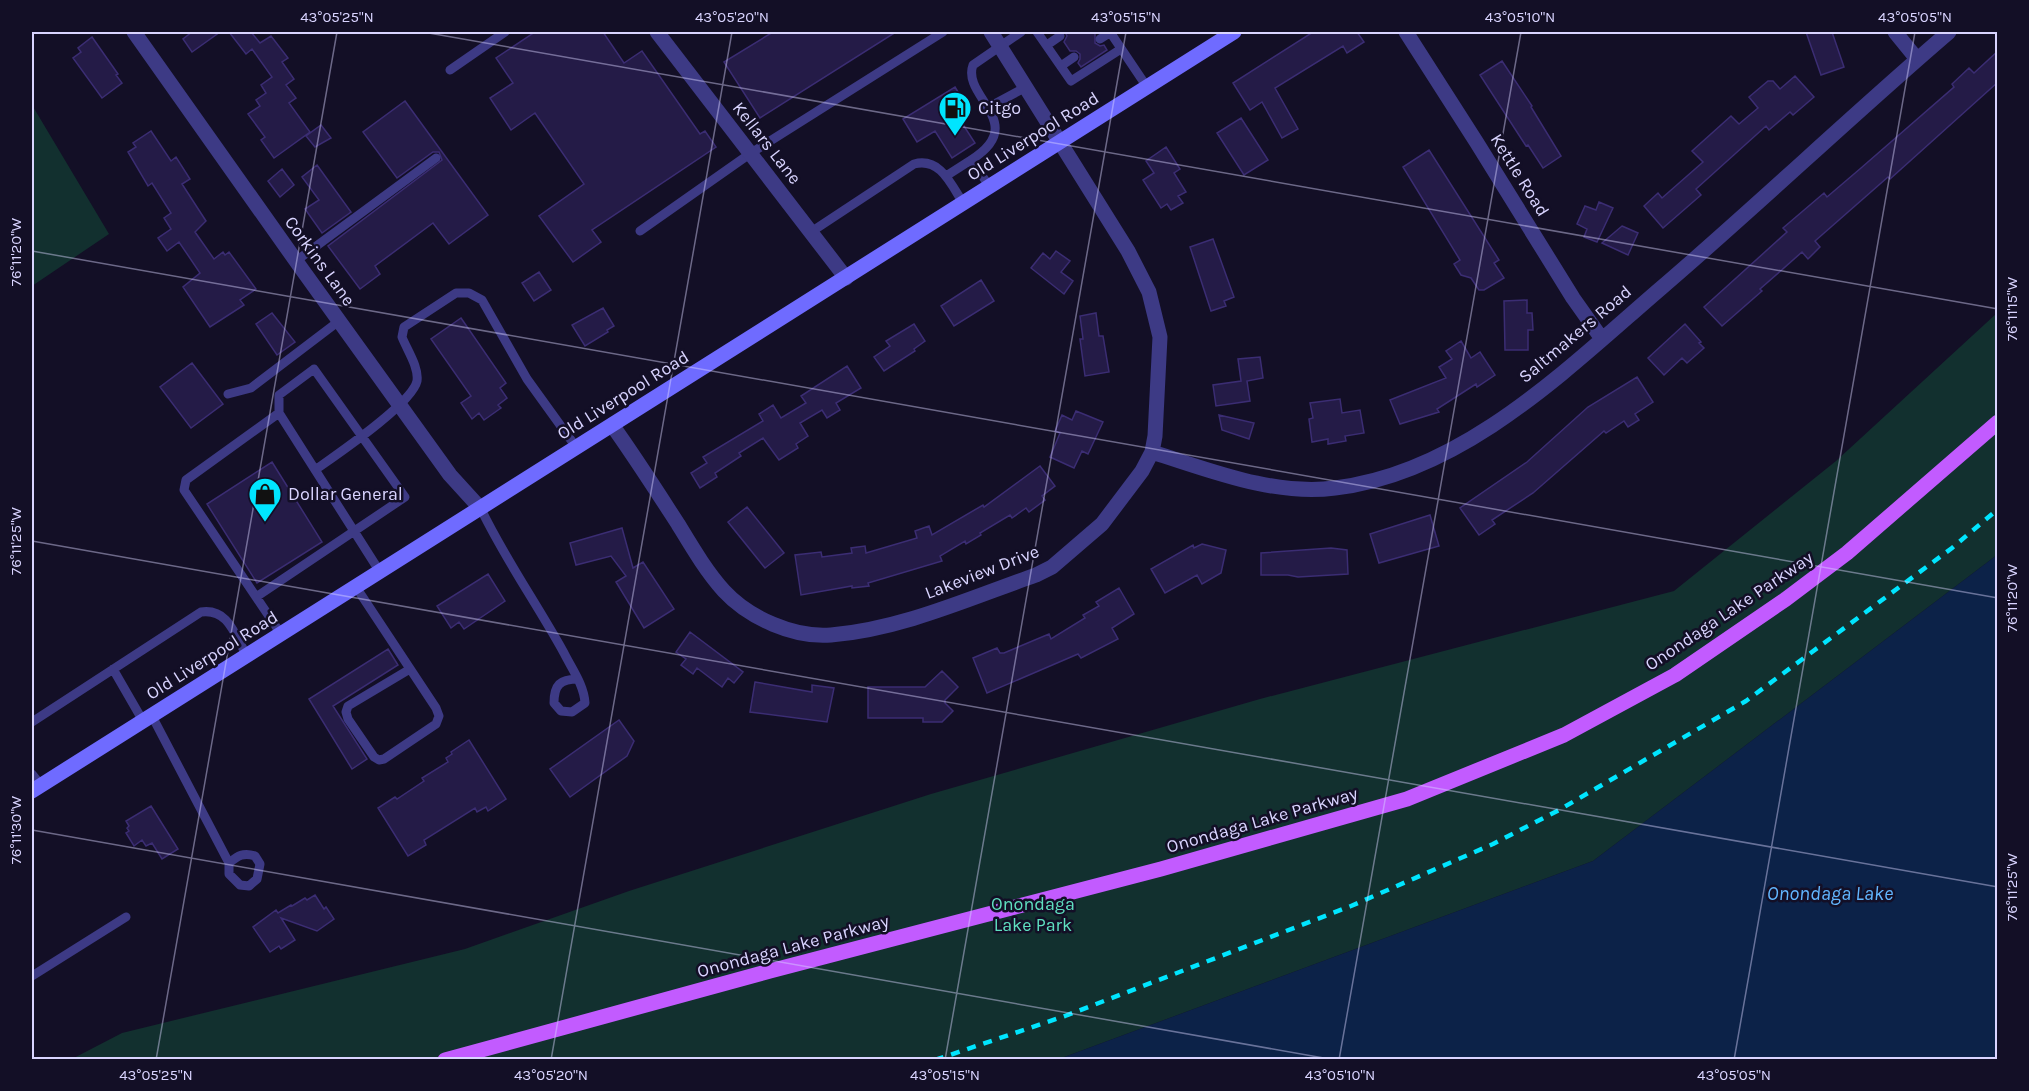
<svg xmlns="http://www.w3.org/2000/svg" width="2029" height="1091" font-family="Karla,sans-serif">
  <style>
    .green { fill: #12302f }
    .water { fill: #0c2248 }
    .building { fill: #241b47; stroke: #3b2d73; stroke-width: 1.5 }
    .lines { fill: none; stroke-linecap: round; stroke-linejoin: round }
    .lane { stroke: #3d3a85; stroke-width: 9 }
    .street { stroke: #3d3a85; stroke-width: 15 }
    .secondary { stroke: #6f6bff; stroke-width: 15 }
    .primary { stroke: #c25bff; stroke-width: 15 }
    .rail { stroke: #00e5ff; stroke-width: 4.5; stroke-dasharray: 9 8; stroke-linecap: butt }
    .ticks { fill: none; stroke: #d9d4ff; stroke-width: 1.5; stroke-opacity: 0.45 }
    .labels { text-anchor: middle; stroke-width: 5; stroke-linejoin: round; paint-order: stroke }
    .poi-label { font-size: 18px; fill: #d9d4ff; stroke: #130f26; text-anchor: start }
    .street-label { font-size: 18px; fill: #d9d4ff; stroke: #130f26 }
    .park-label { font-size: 18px; fill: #5fe0c0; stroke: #130f26 }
    .water-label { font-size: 20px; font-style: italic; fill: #62b6ff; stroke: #130f26 }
    .neatline { fill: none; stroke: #d9d4ff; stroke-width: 2 }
    .ticks-label { font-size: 15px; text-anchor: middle; fill: #d9d4ff }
  </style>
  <rect width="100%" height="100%" fill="#130f26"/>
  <path class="green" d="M 32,105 L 109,234 L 32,286 Z
    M 1997,313 L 1997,555 L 1593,861 L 1059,1059 L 70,1060 L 122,1033 L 465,949 L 629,891 L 931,794 L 1260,699 L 1674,591 L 1836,461 Z"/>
  <path class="water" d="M 1997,555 L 1997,1059 L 1059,1059 L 1593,861 Z"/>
  <path class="building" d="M 192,32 L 220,32 L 192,52 L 183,39 Z
    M 229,32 L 251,32 L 260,43 L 271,36 L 288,58 L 282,62 L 294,79 L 286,85 L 296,98 L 289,103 L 310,132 L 274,158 L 261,140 L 265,137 L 248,114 L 260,106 L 256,100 L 266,93 L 261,85 L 272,77 L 252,49 L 246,54 Z
    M 535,32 L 603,32 L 624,63 L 642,51 L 700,134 L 705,131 L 716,147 L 592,230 L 601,242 L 573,262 L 539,216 L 584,184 L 535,113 L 511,130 L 490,98 L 513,83 L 496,58 Z
    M 773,32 L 896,32 L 760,118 L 724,62 Z
    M 1065,32 L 1095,32 L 1095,43 L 1100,46 L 1104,45 L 1107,50 L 1081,67 L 1078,63 L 1080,59 L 1080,54 L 1076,51 L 1070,51 L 1064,42 L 1067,36 Z
    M 1313,32 L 1357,32 L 1364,42 L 1347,53 L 1343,46 L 1275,88 L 1298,129 L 1282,138 L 1262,102 L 1250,110 L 1233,83 Z
    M 1806,32 L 1832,32 L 1844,67 L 1821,75 Z
    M 92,37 L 118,74 L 116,75 L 122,83 L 102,98 L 73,58 L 81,52 L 78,48 Z
    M 1998,51 L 1998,82 L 1890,179 L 1888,177 L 1815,241 L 1820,247 L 1808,259 L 1802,252 L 1760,289 L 1762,291 L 1722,326 L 1704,307 L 1787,232 L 1783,228 L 1824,193 L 1827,197 L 1861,168 L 1954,87 L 1952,84 L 1969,68 L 1974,73 Z
    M 1502,61 L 1532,106 L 1531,107 L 1561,156 L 1543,168 L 1528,145 L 1526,146 L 1480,75 Z
    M 1795,76 L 1814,97 L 1793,115 L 1790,112 L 1769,130 L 1766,126 L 1696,189 L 1701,195 L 1663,228 L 1644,206 L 1658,193 L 1662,198 L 1703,162 L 1692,151 L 1731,116 L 1739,124 L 1758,108 L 1749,97 L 1768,81 L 1773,81 L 1780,89 Z
    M 955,87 L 961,97 L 958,117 L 975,143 L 952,158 L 935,131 L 917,142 L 903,119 Z
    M 405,101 L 488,215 L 449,244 L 433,223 L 375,266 L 380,274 L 360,289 L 328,246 L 442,160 L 439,152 L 433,152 L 397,178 L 363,132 Z
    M 1241,118 L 1268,160 L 1244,175 L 1217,133 Z
    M 321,125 L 331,138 L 315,147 L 306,136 Z
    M 151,131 L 171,161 L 176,157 L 190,179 L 182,184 L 206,221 L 195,232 L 214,259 L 223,252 L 225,255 L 229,252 L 256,289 L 240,300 L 244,305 L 210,327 L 183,287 L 200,273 L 179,242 L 167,251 L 158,238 L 171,229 L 164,218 L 171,213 L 152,183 L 148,186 L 128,152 L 136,147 L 133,143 Z
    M 1166,147 L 1180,169 L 1174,173 L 1186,192 L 1178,196 L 1183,203 L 1171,210 L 1167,204 L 1161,208 L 1143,180 L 1154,173 L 1146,161 Z
    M 1429,150 L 1499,260 L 1494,263 L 1504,278 L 1484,290 L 1479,290 L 1471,278 L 1461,275 L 1454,264 L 1460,260 L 1403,167 Z
    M 317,165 L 351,212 L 322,233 L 305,209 L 319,200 L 302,177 Z
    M 282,169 L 294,185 L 280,197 L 268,181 Z
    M 1599,202 L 1613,208 L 1597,242 L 1584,237 L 1587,229 L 1577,224 L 1585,206 L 1596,210 Z
    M 1622,226 L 1638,233 L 1628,255 L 1602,243 Z
    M 1213,239 L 1234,297 L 1224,301 L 1226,306 L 1211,311 L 1190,247 Z
    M 1056,251 L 1070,261 L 1061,272 L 1073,281 L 1064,294 L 1031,268 L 1043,253 L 1050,259 Z
    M 539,272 L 551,290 L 534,301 L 522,283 Z
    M 981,280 L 994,301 L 954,326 L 941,306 Z
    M 1527,300 L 1527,313 L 1532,313 L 1533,330 L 1528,330 L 1528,350 L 1505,350 L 1504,301 Z
    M 603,308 L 614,326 L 607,330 L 608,332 L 585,346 L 572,325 Z
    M 272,313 L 295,342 L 277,355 L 256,324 Z
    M 1096,313 L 1099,336 L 1103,336 L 1109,372 L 1085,376 L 1080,339 L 1083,339 L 1080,316 Z
    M 461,318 L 506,383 L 500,388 L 507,398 L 498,405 L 501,408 L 484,420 L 479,413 L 472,419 L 461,403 L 471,396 L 431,339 Z
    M 914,324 L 925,341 L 914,349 L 915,351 L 884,371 L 874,357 L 890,346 L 886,341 Z
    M 1685,324 L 1701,342 L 1699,343 L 1704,348 L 1687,363 L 1682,358 L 1664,375 L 1648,358 Z
    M 1461,341 L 1471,358 L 1480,352 L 1495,375 L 1477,387 L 1476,384 L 1437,409 L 1439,412 L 1400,424 L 1390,400 L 1446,378 L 1439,367 L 1452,359 L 1446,351 Z
    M 1260,357 L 1263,378 L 1247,381 L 1250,401 L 1216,406 L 1213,385 L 1241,381 L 1238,359 Z
    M 192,363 L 223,404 L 191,428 L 160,387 Z
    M 847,366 L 861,388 L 836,403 L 840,410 L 827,418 L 822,410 L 800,423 L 808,436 L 796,444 L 798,448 L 779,460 L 763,438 L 739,453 L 741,456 L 715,473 L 717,477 L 700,488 L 691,473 L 707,463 L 703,457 L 763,421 L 759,414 L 773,405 L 781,418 L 806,403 L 801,396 Z
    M 1637,377 L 1653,402 L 1635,414 L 1639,420 L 1628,427 L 1624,421 L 1606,433 L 1604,431 L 1533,493 L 1492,520 L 1495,524 L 1479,535 L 1460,508 L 1527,462 L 1588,407 Z
    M 1340,399 L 1342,413 L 1360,410 L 1364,433 L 1345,436 L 1346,441 L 1328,444 L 1328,439 L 1312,442 L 1309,419 L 1313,418 L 1310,403 Z
    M 1076,411 L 1103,422 L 1088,454 L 1082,451 L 1074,468 L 1050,457 L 1060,433 L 1055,431 L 1062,415 L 1072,420 Z
    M 1219,415 L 1254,423 L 1249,439 L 1222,430 Z
    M 272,462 L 322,542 L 257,583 L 207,504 Z
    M 1040,466 L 1055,486 L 1042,496 L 1045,500 L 1029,512 L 1026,508 L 1012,518 L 1010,515 L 980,533 L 981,535 L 966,544 L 965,541 L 940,556 L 942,561 L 868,583 L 869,586 L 852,588 L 852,586 L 801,595 L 795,555 L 821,552 L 822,557 L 852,553 L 851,548 L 865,546 L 866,553 L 917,538 L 915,531 L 929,526 L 932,535 L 983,505 L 984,507 Z
    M 747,507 L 784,553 L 765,568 L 728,522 Z
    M 1430,515 L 1439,546 L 1379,563 L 1370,534 Z
    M 622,528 L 633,568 L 643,562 L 674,609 L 644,628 L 616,582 L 626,576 L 611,556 L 576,565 L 570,543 Z
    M 1202,544 L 1226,550 L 1221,573 L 1202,584 L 1197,575 L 1165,593 L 1151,569 L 1193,545 L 1194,548 Z
    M 1331,548 L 1347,550 L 1348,574 L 1298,577 L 1288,575 L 1261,575 L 1261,553 Z
    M 488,574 L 505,601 L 464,629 L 459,622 L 451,628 L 437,606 Z
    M 1119,588 L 1134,614 L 1112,628 L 1118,639 L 1081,658 L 1078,654 L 987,693 L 973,658 L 997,648 L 1000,653 L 1004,653 L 1049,634 L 1051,639 L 1085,618 L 1083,615 L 1099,606 L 1096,602 Z
    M 690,632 L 743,672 L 734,683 L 728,678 L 722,687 L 697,668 L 693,674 L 681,665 L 686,659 L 676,652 Z
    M 388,649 L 398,665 L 333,706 L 367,759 L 352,769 L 309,699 Z
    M 942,671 L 958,687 L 945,700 L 945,703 L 953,711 L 942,722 L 923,722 L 923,718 L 868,718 L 868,687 L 925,687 Z
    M 755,682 L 812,692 L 812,685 L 834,688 L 827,722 L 750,712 Z
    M 619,720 L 634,741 L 627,756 L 570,797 L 550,769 Z
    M 469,740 L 506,799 L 488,811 L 486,807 L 477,812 L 475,808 L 424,840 L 426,845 L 408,856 L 378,808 L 395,797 L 397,799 L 424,781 L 422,778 L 448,762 L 446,758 L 452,754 L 451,752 Z
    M 151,806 L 178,849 L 162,859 L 152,843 L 146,846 L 142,840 L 134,846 L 126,833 L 129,831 L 127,828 L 129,826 L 126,821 Z
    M 315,895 L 324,909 L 326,907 L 334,919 L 317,931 L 281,918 L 295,940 L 281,949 L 279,946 L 270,952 L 253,927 L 276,910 L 278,913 L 291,905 L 292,906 L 305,898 L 307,900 Z"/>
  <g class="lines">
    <path class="lane" d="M 1037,32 L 1071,81 L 1121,49
      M 1110,32 L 1147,87
      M 1100,39 L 1111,32
      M 1047,45 L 1060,36
      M 1061,66 L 1074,57
      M 450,70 L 505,32
      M 989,107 L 1026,87
      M 946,176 L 971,160
      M 990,187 L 971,160 C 1030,123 961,97 973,65 L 1021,32
      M 640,231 L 751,153 L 943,32
      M 811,232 L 914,164 C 940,157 951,184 963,203
      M 296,261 L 436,158
      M 228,394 L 251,388 L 339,321
      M 315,470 C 336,455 412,404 417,381 C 419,367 407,350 402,337 L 404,327 L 456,293 L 469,293 L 482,300 L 527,379 L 576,447
      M 481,509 C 505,559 537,604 564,653 C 572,669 584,685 585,703 L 572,712 L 561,711 L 554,703 C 554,685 560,679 578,679
      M 356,587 L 436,708 L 439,716 L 436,724 L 384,759 L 379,760 L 374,757 L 348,719 L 346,712 L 348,706 L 410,669
      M 256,597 L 405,497 L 314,369 L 279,395 L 279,413
      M 281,634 L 184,490 L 186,480 L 279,413 L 380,572
      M 113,669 L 143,721
      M 152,716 L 229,863 L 229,874 L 240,885 L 249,886 L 257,879 L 260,864 L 255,856 C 243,852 238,856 229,863
      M 32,722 L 201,612 C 229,608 235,636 247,656
      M 32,774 L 41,785
      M 32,976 L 126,917"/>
    <path class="street" d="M 134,32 L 301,268 L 450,475 L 481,509
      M 657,32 L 846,278
      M 1406,32 L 1477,143 L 1573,298 L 1602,339
      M 1895,32 L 1917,59
      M 612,425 C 635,457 656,490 678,524 C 692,547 706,571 724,591 C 749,618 794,638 831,635 C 902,629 970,598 1036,575 L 1052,567 L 1102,524 L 1142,471 L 1152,452 L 1155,436 L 1160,337 L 1149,292 L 1128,251 L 991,32
      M 1152,452 C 1210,470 1273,496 1335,488 C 1463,473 1567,369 1660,289 C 1758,205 1851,116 1949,32"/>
    <path class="secondary" d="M 32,791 L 1234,32"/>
    <path class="primary" d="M 445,1060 L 770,971 L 1161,869 L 1407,799 L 1564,735 L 1675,675 L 1786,599 L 1847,553 L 1998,422"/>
    <path class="rail" d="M 935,1060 L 1065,1016 L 1351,906 L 1493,844 L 1559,810 L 1746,701 L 1952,548 L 1998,509"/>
  </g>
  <path class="ticks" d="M 423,32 L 1998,309M 32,251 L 1998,598M 32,541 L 1998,887M 32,830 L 1335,1060M 156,1060 L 337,32M 551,1060 L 732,32M 945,1060 L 1126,32M 1339,1060 L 1521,32M 1734,1060 L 1915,32"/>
  <defs>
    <g id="fuel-pin" transform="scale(1.725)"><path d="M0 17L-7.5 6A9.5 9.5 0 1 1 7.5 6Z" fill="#00e5ff" stroke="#130f26"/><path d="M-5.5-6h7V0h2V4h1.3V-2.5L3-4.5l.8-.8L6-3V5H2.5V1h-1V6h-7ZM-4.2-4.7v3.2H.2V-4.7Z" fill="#111"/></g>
    <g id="shop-pin" transform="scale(1.725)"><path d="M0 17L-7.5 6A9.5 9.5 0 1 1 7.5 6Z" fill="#00e5ff" stroke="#130f26"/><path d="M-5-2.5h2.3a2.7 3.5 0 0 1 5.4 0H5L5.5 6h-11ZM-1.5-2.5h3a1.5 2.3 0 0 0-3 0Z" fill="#111"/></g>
  </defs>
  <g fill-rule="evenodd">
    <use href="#fuel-pin" x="955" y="108"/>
    <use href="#shop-pin" x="265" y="494"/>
  </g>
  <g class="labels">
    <g class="poi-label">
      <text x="978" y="114">Citgo</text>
      <text x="288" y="500">Dollar General</text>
    </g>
    <g class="street-label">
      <text transform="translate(1033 136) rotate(-32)" y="6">Old Liverpool Road</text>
      <text transform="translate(767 143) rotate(52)" y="6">Kellars Lane</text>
      <text transform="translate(1520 175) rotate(58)" y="6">Kettle Road</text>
      <text transform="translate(320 261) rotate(54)" y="6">Corkins Lane</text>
      <text transform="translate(1575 334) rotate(-40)" y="6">Saltmakers Road</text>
      <text transform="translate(623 395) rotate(-32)" y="6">Old Liverpool Road</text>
      <text transform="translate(982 572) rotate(-21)" y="6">Lakeview Drive</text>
      <text transform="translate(1729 611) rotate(-34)" y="6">Onondaga Lake Parkway</text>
      <text transform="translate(212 655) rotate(-32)" y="6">Old Liverpool Road</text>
      <text transform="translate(1262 820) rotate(-16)" y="6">Onondaga Lake Parkway</text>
      <text transform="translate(793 946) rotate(-15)" y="6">Onondaga Lake Parkway</text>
    </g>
    <g class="park-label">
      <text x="1033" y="910">Onondaga<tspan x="1033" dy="21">Lake Park</tspan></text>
    </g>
    <g class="water-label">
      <text x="1830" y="900">Onondaga Lake</text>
    </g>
  </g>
  <rect width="2029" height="1091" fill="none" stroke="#130f26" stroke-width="66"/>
  <rect x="33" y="33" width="1963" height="1025" class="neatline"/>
  <g class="ticks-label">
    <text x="337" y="22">43°05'25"N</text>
    <text x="732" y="22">43°05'20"N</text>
    <text x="1126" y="22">43°05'15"N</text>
    <text x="1520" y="22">43°05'10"N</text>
    <text x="1915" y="22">43°05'05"N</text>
    <text transform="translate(16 252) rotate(-90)" y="5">76°11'20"W</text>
    <text transform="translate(2012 309) rotate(-90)" y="5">76°11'15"W</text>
    <text transform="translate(16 541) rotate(-90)" y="5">76°11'25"W</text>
    <text transform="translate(2012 598) rotate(-90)" y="5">76°11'20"W</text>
    <text transform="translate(16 830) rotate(-90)" y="5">76°11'30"W</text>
    <text transform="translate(2012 887) rotate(-90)" y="5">76°11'25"W</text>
    <text x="156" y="1080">43°05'25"N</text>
    <text x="551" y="1080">43°05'20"N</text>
    <text x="945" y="1080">43°05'15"N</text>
    <text x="1340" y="1080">43°05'10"N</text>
    <text x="1734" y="1080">43°05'05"N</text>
  </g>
</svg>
